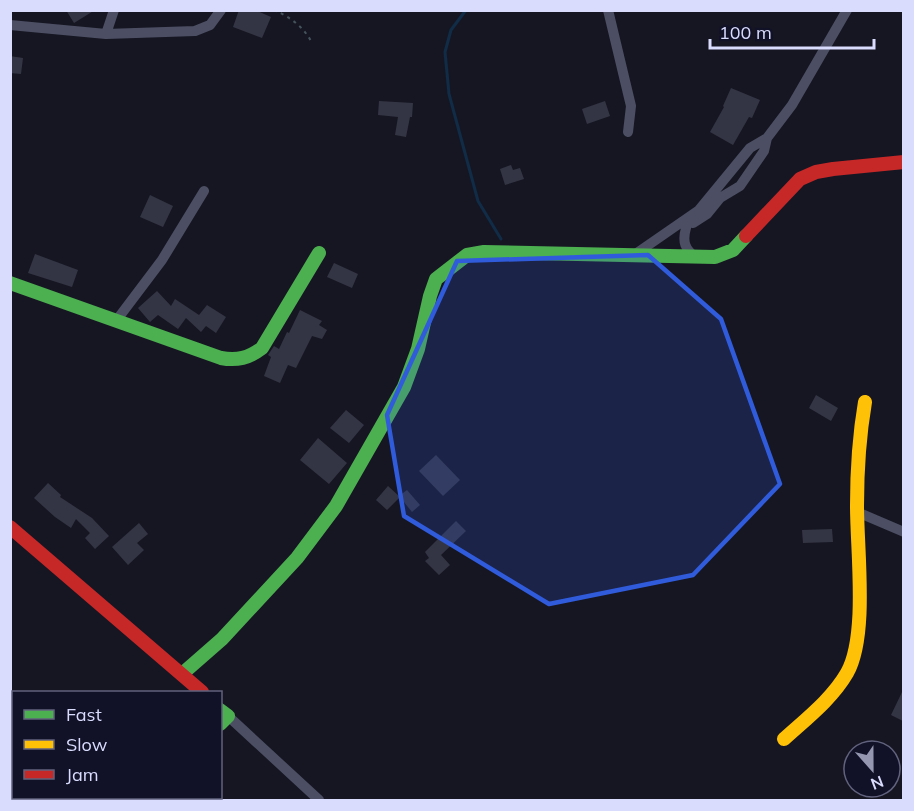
<svg xmlns="http://www.w3.org/2000/svg" width="914" height="811" font-family="Mulish,sans-serif">
  <style>
    .lines { fill: none; stroke-linecap: round; stroke-linejoin: round }
    .stream { stroke: #102c46; stroke-width: 3 }
    .building { fill: #343544 }
    .path { stroke: #44525b; stroke-width: 2; stroke-dasharray: 3 4.5; stroke-linecap: butt }
    .street { stroke: #4c4f63; stroke-width: 10 }
    .fast { stroke: #4caf50; stroke-width: 14 }
    .slow { stroke: #ffc107; stroke-width: 14 }
    .jam { stroke: #c62828; stroke-width: 14 }
    .marked { fill: #305cdc; fill-opacity: 0.2; stroke: #305cdc; stroke-width: 4.5; stroke-linejoin: round }
  </style>
  <rect width="100%" height="100%" fill="#161623"/>
  <g class="lines">
    <path class="stream" d="M 466,10 L 451,30 L 445,52 L 449,94 L 478,201 L 501,239"/>
  </g>
  <path class="building" d="M 66,10 L 95,10 L 74,23 Z
    M 239,10 L 255,10 L 271,17 L 262,38 L 233,27 Z
    M 10,56 L 23,58 L 21,74 L 10,73 Z
    M 731,88 L 760,100 L 752,118 L 749,117 L 733,145 L 710,132 L 724,107 L 723,106 Z
    M 379,101 L 413,103 L 412,117 L 410,117 L 406,137 L 395,135 L 398,117 L 378,115 Z
    M 605,101 L 610,116 L 587,124 L 582,109 Z
    M 511,165 L 513,170 L 520,168 L 524,179 L 505,185 L 500,169 Z
    M 150,195 L 173,206 L 163,227 L 140,217 Z
    M 35,254 L 78,270 L 72,287 L 28,273 Z
    M 334,263 L 358,274 L 352,288 L 327,277 Z
    M 157,291 L 171,306 L 175,299 L 199,315 L 207,305 L 226,317 L 216,333 L 206,326 L 201,332 L 186,318 L 178,329 L 158,315 L 150,322 L 138,308 Z
    M 300,310 L 322,321 L 319,325 L 327,330 L 322,339 L 312,336 L 296,368 L 288,365 L 280,383 L 264,376 L 271,357 L 268,355 L 274,346 L 279,349 L 287,332 L 289,333 Z
    M 816,395 L 838,408 L 831,421 L 809,408 Z
    M 346,410 L 364,425 L 349,443 L 330,428 Z
    M 318,438 L 347,463 L 329,484 L 300,460 Z
    M 436,455 L 460,480 L 443,496 L 419,471 Z
    M 48,483 L 61,495 L 60,497 L 92,518 L 109,536 L 95,549 L 85,538 L 90,533 L 76,519 L 71,528 L 55,517 L 34,498 Z
    M 388,486 L 400,497 L 387,510 L 376,500 Z
    M 407,490 L 420,505 L 412,512 L 399,496 Z
    M 456,521 L 466,531 L 441,555 L 450,565 L 439,575 L 425,561 L 429,558 L 425,552 Z
    M 139,523 L 148,534 L 137,543 L 144,550 L 128,565 L 112,547 Z
    M 832,529 L 833,542 L 803,543 L 802,530 Z
    M 903,690 L 903,721 L 891,715 Z"/>
  <g class="lines">
    <path class="path" d="M 274,10 C 290,17 304,27 312,43"/>
    <path class="street" d="M 608,10 L 631,106 L 628,132
      M 10,25 L 106,34 L 195,31 L 210,25 L 221,10
      M 106,34 L 114,10
      M 693,223 L 707,214 L 720,198 L 740,186 L 764,151 L 767,138
      M 686,228 C 682,242 685,249 696,258
      M 631,257 L 699,210 L 750,148 L 767,138 L 792,105 L 847,10
      M 116,321 L 162,260 L 204,191
      M 857,512 L 904,532
      M 228,716 L 319,800"/>
    <path class="fast" d="M 10,283 L 221,358 C 237,361 249,358 262,348 L 319,253
      M 182,674 L 222,639 L 297,558 L 336,506 L 404,387 L 418,349 L 430,296 L 436,279 L 467,255 L 484,252 L 715,257 L 733,250 L 746,236
      M 220,710 L 228,716 L 220,724"/>
    <path class="slow" d="M 784,739 C 806,719 832,699 847,673 C 868,636 857,551 857,506 C 857,471 859,437 865,402
      M 157,800 L 160,798"/>
    <path class="jam" d="M 746,236 L 800,179 L 816,172 L 833,169 L 904,162
      M 10,527 L 202,692"/>
  </g>
  <path class="marked" d="M 648,255 L 721,319 L 780,484 L 693,575 L 549,604 L 404,516 L 387,415 L 457,261 Z"/>
  <rect width="914" height="811" fill="none" stroke="#d9dcfd" stroke-width="24"/>
  <rect x="12" y="691" width="210" height="108" fill="#111128" stroke="#61627d" stroke-width="1.5"/>
  <rect x="24" y="710" width="30" height="9" fill="#4caf50" stroke="#61627d" stroke-width="1.5"/>
  <text x="66" y="721" font-size="18" fill="#d9dcfd">Fast</text>
  <rect x="24" y="740" width="30" height="9" fill="#ffc107" stroke="#61627d" stroke-width="1.5"/>
  <text x="66" y="751" font-size="18" fill="#d9dcfd">Slow</text>
  <rect x="24" y="770" width="30" height="9" fill="#c62828" stroke="#61627d" stroke-width="1.5"/>
  <text x="66" y="781" font-size="18" fill="#d9dcfd">Jam</text>
  <g transform="translate(872 769) rotate(159)"><circle r="28" fill="#111128" stroke="#61627d" stroke-width="1.5"/>
  <path d="M0-4.5L10 22L0 15L-10 22Z" fill="#9597b1"/>
  <text y="-9" font-size="16" font-weight="bold" text-anchor="middle" fill="#d9dcfd">N</text>
  </g>
  <path d="M710 39v9h164v-9" fill="none" stroke="#d9dcfd" stroke-width="3"/>
  <text x="719" y="39" font-size="18" fill="#d9dcfd" stroke="#111128" stroke-width="4.5" paint-order="stroke">100 m</text>
</svg>
